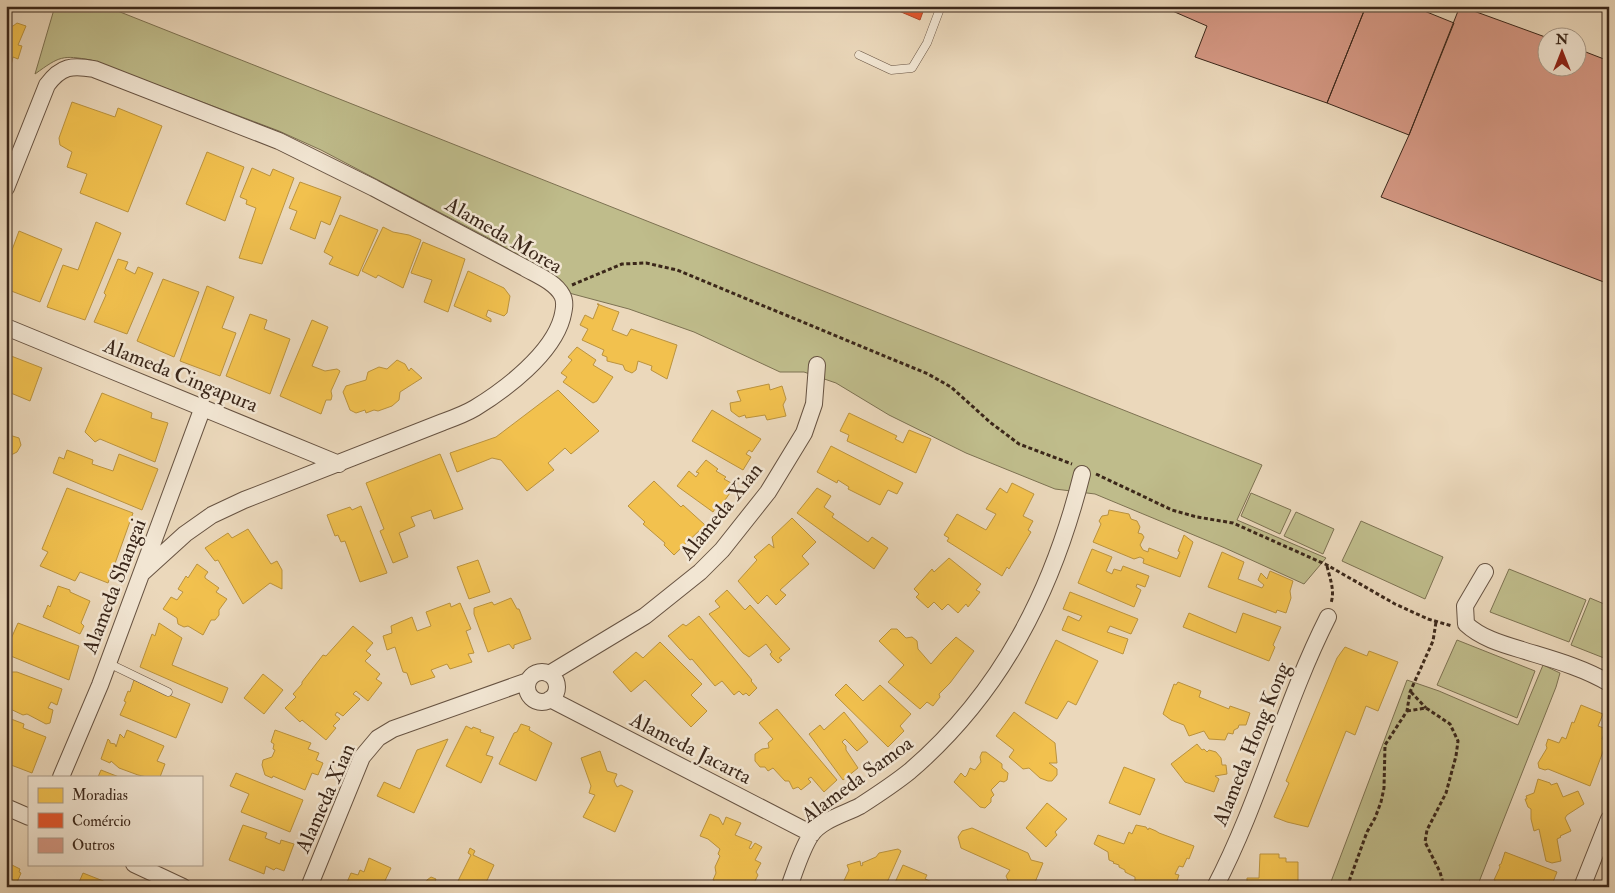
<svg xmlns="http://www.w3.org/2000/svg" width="1615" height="893" font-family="'IM FELL Double Pica',serif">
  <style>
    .green { fill: #bfbc8b; stroke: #7d7252 }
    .homes { fill: #f2c14e; stroke: #bb933e }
    .shops { fill: #e4572e; stroke: #b14928 }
    .building { fill: #d59884; stroke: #3b271a }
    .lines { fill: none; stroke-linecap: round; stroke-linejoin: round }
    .service-casing { stroke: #675342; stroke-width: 9 }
    .minor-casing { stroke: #675342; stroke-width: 18 }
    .path { stroke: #3b271a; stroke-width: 3; stroke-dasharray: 4 2.5; stroke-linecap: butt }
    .service { stroke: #f2e6d3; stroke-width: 8 }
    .minor { stroke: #f2e6d3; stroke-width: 16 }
    .labels { text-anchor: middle; stroke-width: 5; stroke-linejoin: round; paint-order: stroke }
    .street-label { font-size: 21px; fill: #3b271a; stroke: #f2e6d3 }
  </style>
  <rect width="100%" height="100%" fill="#ebd8bb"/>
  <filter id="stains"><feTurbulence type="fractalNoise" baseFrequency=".004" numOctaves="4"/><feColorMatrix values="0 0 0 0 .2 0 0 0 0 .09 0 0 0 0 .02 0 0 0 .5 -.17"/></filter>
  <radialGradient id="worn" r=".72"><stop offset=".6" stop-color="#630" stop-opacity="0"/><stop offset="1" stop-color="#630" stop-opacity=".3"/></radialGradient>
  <path class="green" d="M 55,6 L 105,6 L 1262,465 L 1237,520 L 1326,558 L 1304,584 L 1225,548 L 1095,494 L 1055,489 L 966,453 L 889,415 L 836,383 L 804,372 L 780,372 L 694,332 L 629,309 L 569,293 L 563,284 L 496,242 L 321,150 L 279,131 L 91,60 C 62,55 60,56 35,74 Z
    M 1251,493 L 1291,510 L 1280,534 L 1241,516 Z
    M 1296,512 L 1334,529 L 1323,554 L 1284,536 Z
    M 1361,521 L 1443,557 L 1425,599 L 1342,561 Z
    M 1509,569 L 1586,600 L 1569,642 L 1490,612 Z
    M 1590,598 L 1609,606 L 1609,660 L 1571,645 Z
    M 1457,640 L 1535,671 L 1517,718 L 1437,685 Z
    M 1543,665 L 1560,673 L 1556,687 L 1477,887 L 1329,887 L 1407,680 L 1439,691 L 1518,725 Z"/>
  <path class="homes" d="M 17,23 L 26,26 L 18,45 L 22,46 L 18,59 L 13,57 L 10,70 L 6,68 L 6,28 L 13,26 Z
    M 72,102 L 115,117 L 118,108 L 162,126 L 128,212 L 80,193 L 87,174 L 67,167 L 72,152 L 60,145 L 59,138 Z
    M 207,152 L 244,167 L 225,221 L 186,204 Z
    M 252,168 L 270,176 L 273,169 L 294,178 L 262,264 L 239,258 L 256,208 L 246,204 L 247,200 L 240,197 Z
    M 300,182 L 341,197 L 330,225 L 321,221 L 315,239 L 290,229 L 297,211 L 289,208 Z
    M 340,215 L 378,230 L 358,276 L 329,264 L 333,257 L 324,252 Z
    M 96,222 L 121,233 L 85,320 L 47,307 L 63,265 L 78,270 Z
    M 383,227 L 393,232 L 409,235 L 421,240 L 403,288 L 378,275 L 376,278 L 362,271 Z
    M 19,231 L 62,249 L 40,302 L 6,289 L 6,256 L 9,249 L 12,250 Z
    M 423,242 L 465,259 L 448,312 L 424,302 L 432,280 L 411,273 Z
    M 118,259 L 128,262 L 125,269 L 135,274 L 138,267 L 153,273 L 127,334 L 94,322 L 106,295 L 104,293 Z
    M 468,271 L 504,288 L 510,296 L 507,313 L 504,316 L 488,310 L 486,316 L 491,319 L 491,322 L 454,306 Z
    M 163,279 L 199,292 L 174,357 L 137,341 Z
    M 207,286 L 234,297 L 222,328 L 236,333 L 220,376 L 180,361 Z
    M 597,304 L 619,312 L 612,330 L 627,336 L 631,329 L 677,345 L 667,379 L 651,370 L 652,366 L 638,361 L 636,370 L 632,373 L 625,370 L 623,365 L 607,361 L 607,357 L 602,355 L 604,350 L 582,340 L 588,329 L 580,325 L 585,315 L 593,319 L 599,304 Z
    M 250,314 L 267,320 L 264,329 L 290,339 L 270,394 L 226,376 Z
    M 312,320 L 328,327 L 312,366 L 325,371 L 337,369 L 340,371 L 331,391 L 332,396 L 331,400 L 326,400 L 321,414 L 280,396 Z
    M 577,347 L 596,360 L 593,365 L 613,377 L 597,401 L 593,403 L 563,382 L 567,377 L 561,373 L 572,360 L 568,357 Z
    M 6,354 L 42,368 L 30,401 L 6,391 Z
    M 397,360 L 405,364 L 409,371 L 411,368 L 422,378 L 400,392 L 399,400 L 392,406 L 378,411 L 374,410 L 366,413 L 365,410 L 356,413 L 350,410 L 343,392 L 346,386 L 366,380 L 368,372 L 379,367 L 387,369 Z
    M 769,384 L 770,390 L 782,386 L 786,399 L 783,405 L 786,416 L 767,420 L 765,415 L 746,418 L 745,415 L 739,417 L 731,411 L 730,403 L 741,401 L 737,391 Z
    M 558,390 L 599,431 L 571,454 L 565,448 L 548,463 L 554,470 L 527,491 L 501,460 L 492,458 L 457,472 L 450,453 L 496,437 Z
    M 102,393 L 152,413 L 151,418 L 168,423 L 155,462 L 100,439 L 95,442 L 85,432 Z
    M 712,410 L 761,439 L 752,452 L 749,450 L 746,454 L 751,457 L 743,470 L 692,441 Z
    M 849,413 L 897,436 L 895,439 L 903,443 L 909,430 L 931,439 L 916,473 L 847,441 L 849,435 L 840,431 Z
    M 6,434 L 19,438 L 21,445 L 17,452 L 11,455 L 6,453 Z
    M 831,446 L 903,483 L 897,494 L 888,490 L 880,505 L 848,489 L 849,487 L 838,480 L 837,483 L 817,472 Z
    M 67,450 L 93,460 L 92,464 L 113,471 L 119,454 L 158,469 L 142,510 L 53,473 L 59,457 L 64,459 Z
    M 440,454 L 463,509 L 434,519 L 431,510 L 411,517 L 415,526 L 399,533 L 408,557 L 393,563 L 380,531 L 384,529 L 366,483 Z
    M 706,460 L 718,469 L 716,471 L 726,477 L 724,479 L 733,484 L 727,491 L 730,493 L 720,507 L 718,504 L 713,512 L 677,486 L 689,471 L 696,477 L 699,473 L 696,472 Z
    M 654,481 L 681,507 L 683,505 L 705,525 L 674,555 L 664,545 L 665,543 L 643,524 L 645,522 L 628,506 Z
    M 1012,483 L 1034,494 L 1023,516 L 1033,521 L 1028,530 L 1031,532 L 1009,569 L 1007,567 L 1002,576 L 947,541 L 949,538 L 944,535 L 957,514 L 986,530 L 996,514 L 986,509 L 1000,488 L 1007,493 Z
    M 67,488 L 133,513 L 108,583 L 80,572 L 75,581 L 40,566 L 48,552 L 42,549 Z
    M 817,488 L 831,496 L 824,507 L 834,514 L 832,517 L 868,542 L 872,537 L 888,548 L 874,569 L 797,513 Z
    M 361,506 L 387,573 L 360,582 L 345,541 L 341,542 L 338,535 L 335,536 L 327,515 L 350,507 L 352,510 Z
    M 1109,510 L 1129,514 L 1131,519 L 1137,521 L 1140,527 L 1138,533 L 1142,534 L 1144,537 L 1140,545 L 1143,550 L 1148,552 L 1149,548 L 1177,559 L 1180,552 L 1178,551 L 1184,535 L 1193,542 L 1180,577 L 1143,563 L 1144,559 L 1140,557 L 1134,559 L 1093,542 L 1101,524 L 1099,521 L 1102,516 L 1108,515 Z
    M 792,518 L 816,542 L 802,556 L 809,564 L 780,590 L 786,595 L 776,605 L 767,595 L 758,604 L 738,581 L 757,560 L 754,557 L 769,544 L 774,548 L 772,537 Z
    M 248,529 L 271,564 L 277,561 L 282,570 L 282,589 L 270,583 L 243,604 L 218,560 L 215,561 L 205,548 L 228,533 L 232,538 Z
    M 1092,549 L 1112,557 L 1106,571 L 1112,574 L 1114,569 L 1121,571 L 1123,566 L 1149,576 L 1145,587 L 1137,584 L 1136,587 L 1141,590 L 1134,607 L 1078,583 Z
    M 1222,552 L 1244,562 L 1238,579 L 1262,588 L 1264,585 L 1258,580 L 1261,573 L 1267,579 L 1270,571 L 1293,581 L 1290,591 L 1291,598 L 1286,613 L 1277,610 L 1276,613 L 1208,587 Z
    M 949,558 L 981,584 L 976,590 L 980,592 L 968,607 L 966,604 L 958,613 L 948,604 L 942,610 L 934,602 L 928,608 L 916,597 L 919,594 L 914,589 L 932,569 L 934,572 Z
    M 478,560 L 490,592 L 469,599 L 457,567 Z
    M 197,564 L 208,572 L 205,576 L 205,578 L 219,588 L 216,592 L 227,599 L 219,610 L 219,615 L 215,620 L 211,620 L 203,635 L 188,626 L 184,627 L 178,624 L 177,618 L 163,609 L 171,597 L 177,600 L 183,592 L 178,589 L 186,576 L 188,578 Z
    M 58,586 L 70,590 L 70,592 L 90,601 L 81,623 L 84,626 L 80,634 L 43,617 L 48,605 L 50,607 Z
    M 727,590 L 745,610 L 750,605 L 790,649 L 779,658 L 782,660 L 778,663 L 772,657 L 770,654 L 772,652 L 766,644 L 749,657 L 743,653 L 709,614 L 720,607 L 715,601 Z
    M 1070,592 L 1138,619 L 1131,634 L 1110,626 L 1107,632 L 1128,639 L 1123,654 L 1062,630 L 1068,616 L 1079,621 L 1082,616 L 1063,609 Z
    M 511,598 L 517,609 L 519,609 L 531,639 L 514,645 L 514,648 L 513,649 L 509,644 L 488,652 L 474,614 L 474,608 L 492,602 L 494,605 Z
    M 450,603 L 451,607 L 460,603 L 471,629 L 466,631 L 474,653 L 468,654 L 472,662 L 450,669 L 447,664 L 431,670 L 435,677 L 411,685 L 407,673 L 403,672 L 395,647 L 387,650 L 383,636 L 392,633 L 391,626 L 412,617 L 417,631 L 431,626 L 426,612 Z
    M 1189,613 L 1236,633 L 1243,613 L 1281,627 L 1273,645 L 1275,647 L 1269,661 L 1183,627 Z
    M 699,616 L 752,680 L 751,681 L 757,688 L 749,696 L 746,693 L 743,695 L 739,691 L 734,695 L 722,681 L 715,686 L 692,659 L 690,660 L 668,636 L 683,624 L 686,626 Z
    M 18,623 L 79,646 L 69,680 L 6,654 L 6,650 Z
    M 159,623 L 182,638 L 172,665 L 228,688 L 222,703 L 140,667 L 152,634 L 155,636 Z
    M 353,626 L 373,643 L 366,651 L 371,655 L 365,661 L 380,674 L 376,679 L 382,683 L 368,701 L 356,691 L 353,694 L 360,699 L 343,716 L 337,712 L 335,715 L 340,719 L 333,726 L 336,728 L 326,740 L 302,720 L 300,722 L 285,708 L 296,697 L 293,694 L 302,684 L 302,682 L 323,655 L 326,656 Z
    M 891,629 L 897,629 L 906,638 L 912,637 L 917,641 L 918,649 L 931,664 L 943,650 L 956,637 L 974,651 L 950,683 L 939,694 L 940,697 L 933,706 L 927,702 L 920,709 L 888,682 L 904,665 L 879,641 Z
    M 1056,640 L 1098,661 L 1076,705 L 1068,701 L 1057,719 L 1025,703 Z
    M 660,642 L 702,684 L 691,695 L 707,711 L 691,727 L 645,680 L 631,692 L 613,672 L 636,652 L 643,658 Z
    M 1345,647 L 1367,656 L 1369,651 L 1398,662 L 1378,711 L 1366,706 L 1355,735 L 1346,731 L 1308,827 L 1287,822 L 1274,817 L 1289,783 L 1286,781 L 1337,658 Z
    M 12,672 L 17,672 L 62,689 L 57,705 L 51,702 L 48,708 L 53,710 L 50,723 L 46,724 L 27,714 L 23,715 L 6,707 L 6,691 L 8,685 L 6,678 L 8,673 Z
    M 263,674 L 283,690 L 264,714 L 244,698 Z
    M 134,680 L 190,704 L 176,738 L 120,715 L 126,702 L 124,701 L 128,691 L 130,692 Z
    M 1178,682 L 1201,691 L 1199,697 L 1229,709 L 1230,706 L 1250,713 L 1246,725 L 1239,725 L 1238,728 L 1234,730 L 1233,734 L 1228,733 L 1225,740 L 1209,739 L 1204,731 L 1189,736 L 1184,725 L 1171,720 L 1163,714 L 1174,684 L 1176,685 Z
    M 846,684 L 863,701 L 880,685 L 911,714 L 900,726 L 904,731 L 888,747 L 835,695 Z
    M 1581,705 L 1603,714 L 1598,726 L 1606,729 L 1602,739 L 1607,741 L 1590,786 L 1548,769 L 1545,770 L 1539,768 L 1538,763 L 1547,748 L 1546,745 L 1548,739 L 1559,743 L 1562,737 L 1566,739 L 1572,722 L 1574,723 Z
    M 777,709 L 837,780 L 824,792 L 811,777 L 808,779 L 811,782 L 801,790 L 798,787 L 793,789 L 789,781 L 785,781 L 773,768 L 768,771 L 765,767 L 760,767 L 755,761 L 755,754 L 762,749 L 769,748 L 768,743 L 773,739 L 759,723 Z
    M 844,712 L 868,742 L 857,751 L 845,739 L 842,742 L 846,746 L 846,750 L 858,768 L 843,780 L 809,734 L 820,725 L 824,730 Z
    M 1014,712 L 1055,743 L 1057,763 L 1049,763 L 1057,769 L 1057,775 L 1052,781 L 1048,781 L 1040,778 L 1029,768 L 1023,769 L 1009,757 L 1014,750 L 996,736 Z
    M 6,717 L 24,724 L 23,728 L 46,737 L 32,773 L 11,765 L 11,763 L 6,761 Z
    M 521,724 L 530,727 L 529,730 L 552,743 L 536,781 L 499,764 L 514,733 L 517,732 Z
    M 466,726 L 472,729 L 473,727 L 481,730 L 480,732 L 494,737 L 486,755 L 493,757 L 481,783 L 446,766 Z
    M 127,730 L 164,746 L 157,761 L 165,764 L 160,777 L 147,777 L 138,775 L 119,768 L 111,761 L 110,763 L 101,759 L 108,739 L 110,741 L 110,743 L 115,744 L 116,747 L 120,734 L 124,738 Z
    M 275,730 L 311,743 L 308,749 L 319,753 L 316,760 L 323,763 L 318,775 L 312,773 L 305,790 L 273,776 L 272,778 L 265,775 L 262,765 L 263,760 L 272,757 L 275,750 L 273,749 L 274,744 L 271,742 Z
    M 448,739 L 414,813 L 377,796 L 384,782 L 400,789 L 417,750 Z
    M 1197,744 L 1202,750 L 1204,749 L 1207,752 L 1209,750 L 1216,752 L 1221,758 L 1222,765 L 1226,765 L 1227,774 L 1215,776 L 1219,779 L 1214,792 L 1185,782 L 1171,764 Z
    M 600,751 L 607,771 L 617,774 L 614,781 L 617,787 L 621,785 L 633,791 L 615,832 L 583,817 L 595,795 L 589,793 L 591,786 L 581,758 Z
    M 982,752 L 986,752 L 1002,764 L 1002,768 L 1008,773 L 1007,780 L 1004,782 L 1000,781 L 991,790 L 994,795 L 991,798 L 991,802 L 985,808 L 980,807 L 954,782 L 961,773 L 965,777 L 967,775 L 970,768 L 975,770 L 981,762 L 980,757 Z
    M 1124,767 L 1155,779 L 1140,815 L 1109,803 Z
    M 101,770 L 119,777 L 98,777 Z
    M 236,773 L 303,800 L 290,832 L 241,812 L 249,794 L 230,786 Z
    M 1538,779 L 1550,783 L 1551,785 L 1557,783 L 1563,797 L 1578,791 L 1584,804 L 1567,815 L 1565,818 L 1571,831 L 1560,836 L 1561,837 L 1557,839 L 1561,861 L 1552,863 L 1546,861 L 1539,829 L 1534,831 L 1531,819 L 1531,809 L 1528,807 L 1525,799 L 1527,799 L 1526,796 L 1534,793 Z
    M 1047,803 L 1067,819 L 1055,832 L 1057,835 L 1046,847 L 1026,828 Z
    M 710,814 L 719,818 L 723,825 L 726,817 L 741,823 L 735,835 L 752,842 L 749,848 L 751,849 L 755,843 L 762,847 L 755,860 L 761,863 L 756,872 L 758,875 L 752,887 L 724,887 L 713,880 L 716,873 L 715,867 L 720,856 L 718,854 L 720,849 L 708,839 L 700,836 Z
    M 243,825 L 267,833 L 265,838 L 280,844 L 281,840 L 294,844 L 284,871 L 276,868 L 274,870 L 266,866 L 264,874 L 229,860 Z
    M 1136,825 L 1146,827 L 1148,830 L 1149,828 L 1156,831 L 1159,833 L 1194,846 L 1189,859 L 1187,858 L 1183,867 L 1179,866 L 1175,874 L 1179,875 L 1175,887 L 1141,887 L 1135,884 L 1135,877 L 1125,872 L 1125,870 L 1119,867 L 1119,865 L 1113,863 L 1114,862 L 1109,860 L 1108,852 L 1094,844 L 1098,835 L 1124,844 L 1129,832 L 1132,834 Z
    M 972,828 L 1028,853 L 1031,860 L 1043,863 L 1033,887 L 1021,883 L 1015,885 L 1009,883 L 1006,876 L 1010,870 L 961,848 L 958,837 L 962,831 Z
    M 470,848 L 475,851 L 473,855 L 494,865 L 484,887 L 455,887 L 471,855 L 468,853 Z
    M 898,849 L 901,851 L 885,887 L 841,887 L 849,870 L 847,865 L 860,861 L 861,866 L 863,865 L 862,863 L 876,857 L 879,853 Z
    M 1505,852 L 1557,872 L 1551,887 L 1498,886 L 1497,882 L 1494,880 L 1500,867 L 1499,865 L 1501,864 Z
    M 1260,854 L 1279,854 L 1279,858 L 1286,858 L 1286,862 L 1298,862 L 1298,887 L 1247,887 L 1247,878 L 1259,878 Z
    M 369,858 L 391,868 L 382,887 L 345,887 L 351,873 L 358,875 L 360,870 L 364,872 Z
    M 6,862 L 20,869 L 19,872 L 21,873 L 15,887 L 6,887 Z
    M 903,865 L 927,875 L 925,879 L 944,887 L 893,887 Z
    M 83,873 L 116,886 L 77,887 Z
    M 431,877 L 436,879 L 433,887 L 423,887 L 427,880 Z"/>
  <path class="shops" d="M 887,6 L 925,6 L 920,20 Z"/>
  <path class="building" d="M 1161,6 L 1366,6 L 1327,103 L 1195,57 L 1207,26 Z
    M 1366,6 L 1412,6 L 1454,23 L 1409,135 L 1327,103 Z
    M 1460,6 L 1548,38 L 1548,68 L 1578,68 L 1578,49 L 1609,61 L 1609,284 L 1381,197 L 1409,135 Z"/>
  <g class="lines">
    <g class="service-casing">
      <path id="service" d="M 859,55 L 891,70 L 912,68 L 927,43 L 941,6
        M 108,663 L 168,692"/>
    </g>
    <g class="minor-casing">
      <path id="minor" d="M 6,188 L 47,85 C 61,66 72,65 94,69 L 279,141 L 374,188 L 525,268 C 537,275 555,282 562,295 C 566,302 564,310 562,318 C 552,354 506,389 475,408 C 465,414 454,418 443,422 L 244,500 L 212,515 L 185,534 L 142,573
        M 6,327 L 339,464
        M 1485,572 L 1465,606 L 1466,624 C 1481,638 1502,644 1522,650 C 1551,659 1582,667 1609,683
        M527 687a15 15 0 1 1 30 0a15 15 0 1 1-30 0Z
        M 549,674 L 645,616 L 700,572 L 722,550 L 768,492 L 804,433 L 814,404 L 817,365
        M 550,699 L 812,834
        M 61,777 L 100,685 L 203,407
        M 6,807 L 29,817
        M 134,864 L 183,887
        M 309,887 L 362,757 L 378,738 L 393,729 L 528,681
        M 789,887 C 795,871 802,848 811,835 C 821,820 845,814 860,806 C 877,795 894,784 910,771 C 1002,692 1053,590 1082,474
        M 1215,887 C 1260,801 1284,704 1328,617
        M 1582,887 L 1609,819"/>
    </g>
    <path class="path" d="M 572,285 L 622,264 L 646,263 L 677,270 L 928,374 L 951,387 L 991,423 L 1019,444 L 1072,464
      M 1096,474 L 1172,510 L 1197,517 L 1233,523 L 1327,565 L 1395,604 L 1428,619 L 1452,626
      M 1327,566 C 1330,579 1335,590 1331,603
      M 1411,692 L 1426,708
      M 1407,711 L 1426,708 L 1450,724 L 1458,741 L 1456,756 L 1446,793 L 1427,830 L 1425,842 L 1440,872 L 1443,883 L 1442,887
      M 1347,887 L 1367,832 L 1375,818 L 1381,802 L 1384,788 L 1385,745 L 1407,711 L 1410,692 L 1433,641 L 1436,622"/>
    <use href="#service" class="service"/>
    <use href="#minor" class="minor"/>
  </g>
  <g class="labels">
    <g class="street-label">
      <text transform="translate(504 235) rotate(30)" y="7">Alameda Morea</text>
      <text transform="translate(181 375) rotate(22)" y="7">Alameda Cingapura</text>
      <text transform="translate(721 511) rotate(-51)" y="7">Alameda Xian</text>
      <text transform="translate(114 586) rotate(-69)" y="7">Alameda Shangai</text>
      <text transform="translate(1251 744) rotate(-68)" y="7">Alameda Hong Kong</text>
      <text transform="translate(691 748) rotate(27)" y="7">Alameda Jacarta</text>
      <text transform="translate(857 779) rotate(-36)" y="7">Alameda Samoa</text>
      <text transform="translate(325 798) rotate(-66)" y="7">Alameda Xian</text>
    </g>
  </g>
  <rect width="1615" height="893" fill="none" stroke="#ebd8bb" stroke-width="25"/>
  <rect x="8" y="8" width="1600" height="878" fill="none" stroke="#3b271a" stroke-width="2.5"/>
  <rect x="12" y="12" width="1590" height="868" fill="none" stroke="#3b271a"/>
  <rect x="28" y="776" width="175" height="90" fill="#f2e6d3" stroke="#a99a89"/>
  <rect x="38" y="788" width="25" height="15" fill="#f2c14e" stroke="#a99a89"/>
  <text x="72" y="800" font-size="15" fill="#3b271a">Moradias</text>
  <rect x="38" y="813" width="25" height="15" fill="#e4572e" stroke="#a99a89"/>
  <text x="72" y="826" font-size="15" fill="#3b271a">Comércio</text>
  <rect x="38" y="838" width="25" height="15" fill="#d59884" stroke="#a99a89"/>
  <text x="72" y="850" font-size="15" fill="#3b271a">Outros</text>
  <g transform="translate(1562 52)"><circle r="24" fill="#f2e6d3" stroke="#a99a89"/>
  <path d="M0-4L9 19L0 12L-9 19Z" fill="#8f2418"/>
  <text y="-8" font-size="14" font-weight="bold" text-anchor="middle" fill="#3b271a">N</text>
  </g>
  <rect width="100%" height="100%" filter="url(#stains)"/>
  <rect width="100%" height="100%" fill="url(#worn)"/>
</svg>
